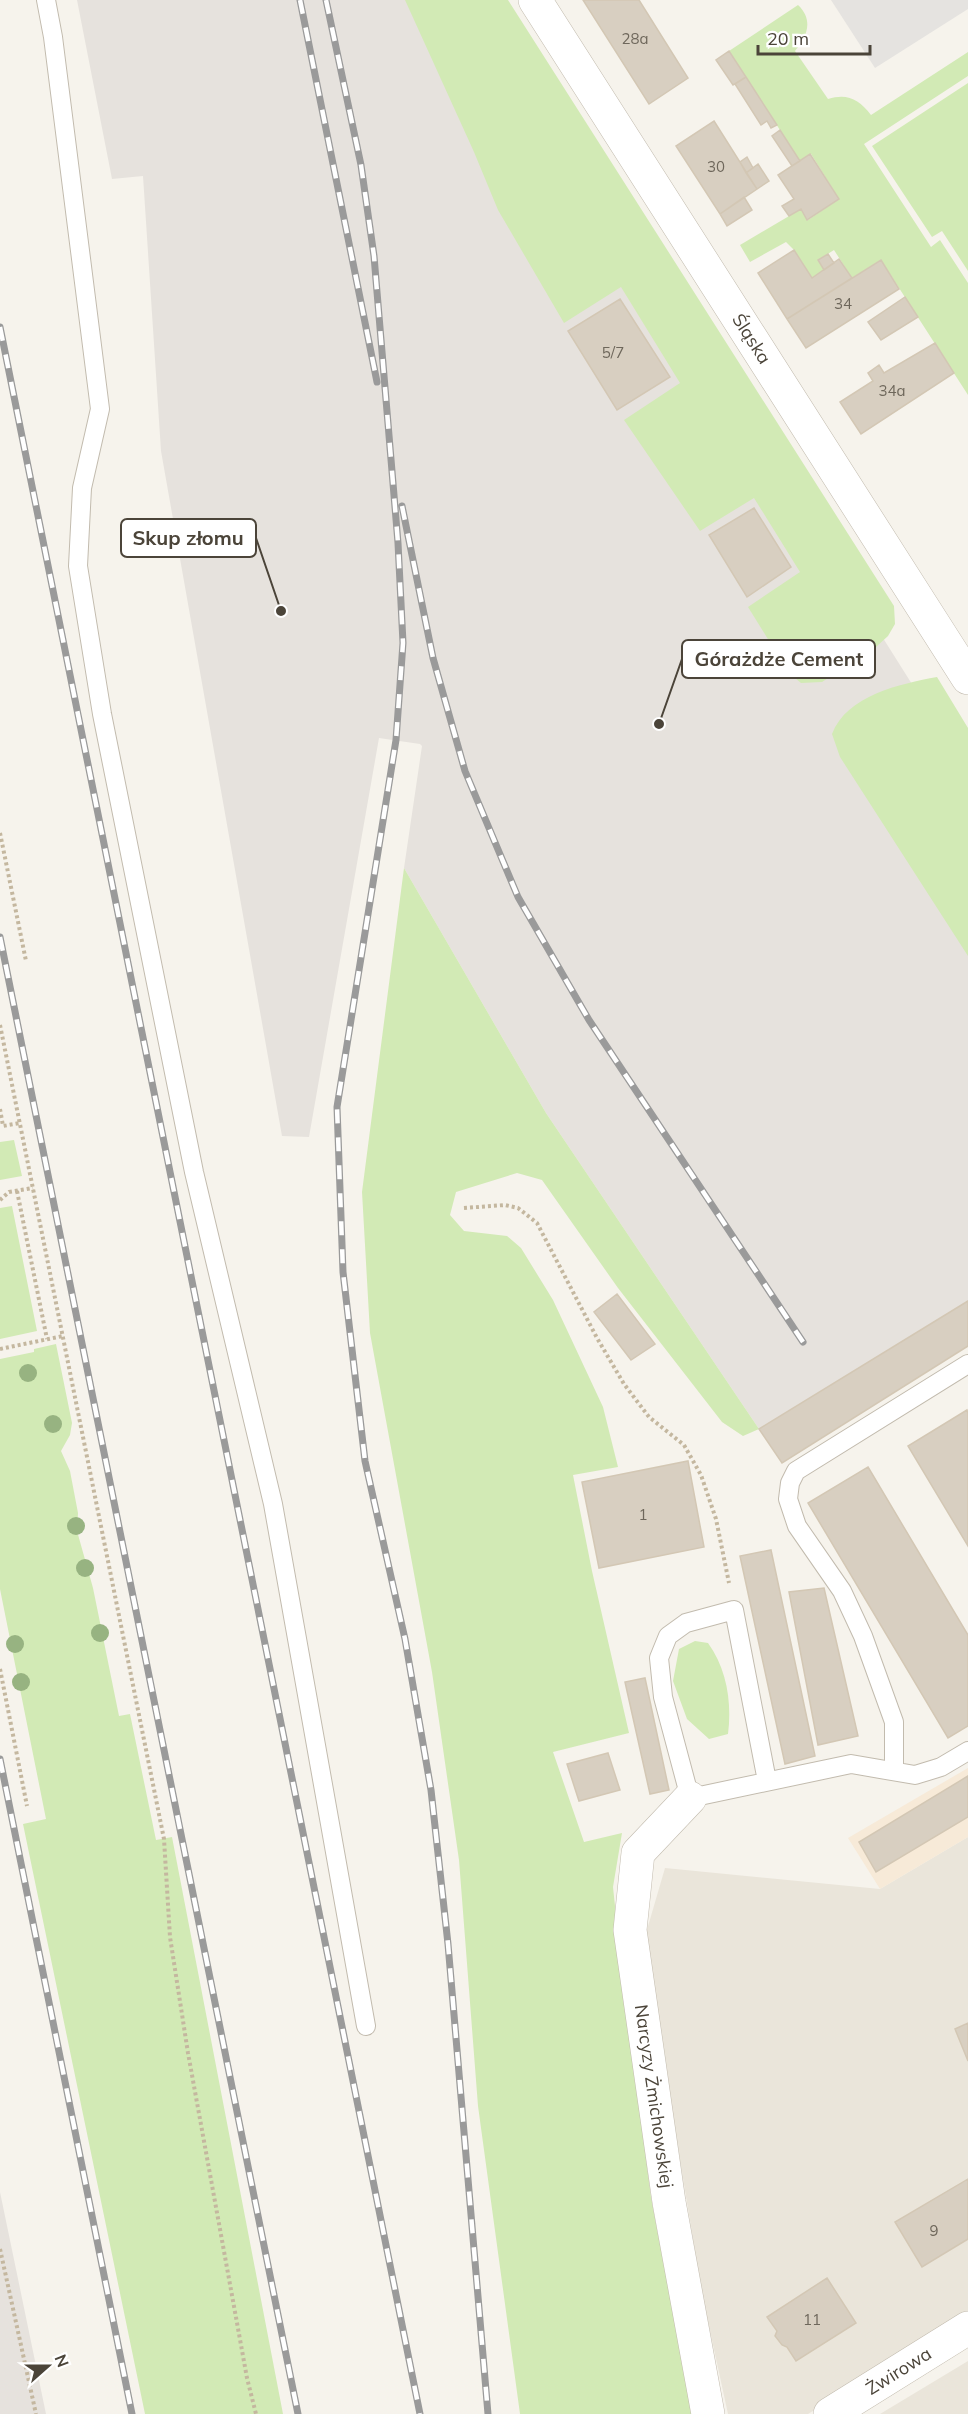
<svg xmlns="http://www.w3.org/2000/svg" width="968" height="2414" font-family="Mulish,sans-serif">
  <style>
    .residential { fill: #eae5da }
    .commercial { fill: #f7ead8 }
    .industrial { fill: #e6e2dd }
    .green { fill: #d2eab5 }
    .parking { fill: #e5e3e0 }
    .building { fill: #d8cfc1; stroke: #d3c7b4; stroke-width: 1.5 }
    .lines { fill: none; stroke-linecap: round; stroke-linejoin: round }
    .service-casing { stroke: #c2bbae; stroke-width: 20 }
    .minor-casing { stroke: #c2bbae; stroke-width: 34 }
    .tertiary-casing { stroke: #c2bbae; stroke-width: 34 }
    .path { stroke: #c4b79f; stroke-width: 4; stroke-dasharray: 3 3; stroke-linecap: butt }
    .service { stroke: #fff; stroke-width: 18 }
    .minor { stroke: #fff; stroke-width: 33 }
    .tertiary { stroke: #fff; stroke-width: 33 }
    .rail-casing { stroke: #9a9a9a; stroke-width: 7 }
    .rail { stroke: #fff; stroke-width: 4.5; stroke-dasharray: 14; stroke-linecap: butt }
    .tree { fill: #97b381 }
    .labels { text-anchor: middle; stroke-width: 5; stroke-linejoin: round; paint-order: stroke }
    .number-label { font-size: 15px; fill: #6e675b }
    .street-label { font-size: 18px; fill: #4b4439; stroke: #fff }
    .leader { fill: none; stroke: #4b4439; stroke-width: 2 }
    .callout-dot { fill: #4b4439; stroke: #fff; stroke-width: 2 }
    .callout { fill: #fff; stroke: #4b4439; stroke-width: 2 }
    .callout-label { font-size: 20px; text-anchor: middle; font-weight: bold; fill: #4b4439 }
  </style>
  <rect width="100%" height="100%" fill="#f6f3ec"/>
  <path class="residential" d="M 968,1837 L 968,2314 L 808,2414 L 728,2414 L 702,2294 L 644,1940 L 665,1868 L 880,1889 Z
    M 968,2361 L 968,2414 L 880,2414 Z"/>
  <path class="commercial" d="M 968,1768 L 968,1837 L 880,1889 L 848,1838 Z"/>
  <path class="industrial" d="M 77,0 L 481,0 L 968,773 L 968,1301 L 759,1429 L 546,1113 L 404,868 L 422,746 L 420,744 L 379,738 L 309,1137 L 282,1136 L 161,451 L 143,176 L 112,179 Z
    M 0,2192 L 46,2414 L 0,2414 Z"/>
  <path class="green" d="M 405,0 L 508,0 L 894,606 L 895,624 L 888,636 L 876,647 L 822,682 L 801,683 L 789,673 L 748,607 L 800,572 L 754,498 L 700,531 L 624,420 L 680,383 L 621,287 L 564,323 L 498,210 L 474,152 Z
    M 798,5 C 814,20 807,37 795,51 L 828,99 C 847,93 859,99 871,115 L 968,52 L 968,76 L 864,144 L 931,247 L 940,240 L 968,283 L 968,395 L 881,260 L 852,278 L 834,250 L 818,260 L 824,270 L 812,278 L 794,250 L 786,242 L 750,262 L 740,245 L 801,209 L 808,220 L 839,199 L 811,154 L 800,161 L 729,51 Z
    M 968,83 L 968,271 L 942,231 L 932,237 L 872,146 Z
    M 937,677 L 968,728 L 968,956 L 840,757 L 832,734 C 847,695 900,684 937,677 Z
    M 404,868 L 546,1113 L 759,1429 L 743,1436 L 722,1422 L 618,1288 L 542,1180 L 517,1173 L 456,1192 L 450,1215 L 464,1231 L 507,1236 L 521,1248 L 553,1300 L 603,1407 L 618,1467 L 573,1475 L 592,1571 L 629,1733 L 553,1752 L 584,1842 L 622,1833 L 613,1887 L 621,1963 L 651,2197 L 692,2414 L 520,2414 L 478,2106 L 459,1860 L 432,1672 L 370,1333 L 362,1192 Z
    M 14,1140 L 22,1176 L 0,1180 L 0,1142 Z
    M 12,1206 L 37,1331 L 0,1339 L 0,1208 Z
    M 56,1344 L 72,1423 L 70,1435 L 61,1451 L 70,1471 L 78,1513 L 77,1531 L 93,1588 L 119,1716 L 130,1714 L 156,1840 L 172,1837 L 283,2414 L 145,2414 L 23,1824 L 46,1819 L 0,1589 L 0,1359 L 34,1352 L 34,1349 Z
    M 695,1641 L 708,1643 C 727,1669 732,1703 728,1734 L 709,1739 L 687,1719 L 673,1681 L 679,1649 Z"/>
  <path class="parking" d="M 831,0 L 968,0 L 968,9 L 875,68 Z"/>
  <path class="building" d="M 583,0 L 639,0 L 688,78 L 649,104 Z
    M 729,51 L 746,77 L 733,85 L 716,60 Z
    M 746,77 L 777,125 L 771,128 L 767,121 L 761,125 L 735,84 Z
    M 714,121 L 757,189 L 720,214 L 676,146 Z
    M 780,130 L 800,161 L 792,166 L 772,136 Z
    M 810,154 L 839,199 L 807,220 L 801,209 L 789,216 L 782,206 L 794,199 L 778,175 Z
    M 747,157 L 753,168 L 746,173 L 740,162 Z
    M 758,164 L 769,181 L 757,189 L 746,173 Z
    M 744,197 L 752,210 L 727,226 L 720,214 Z
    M 794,250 L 812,278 L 839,259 L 852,278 L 787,319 L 758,273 Z
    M 828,254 L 834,263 L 824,270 L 818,260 Z
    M 881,260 L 899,289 L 806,348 L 787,319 Z
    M 905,297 L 918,317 L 881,340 L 868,322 Z
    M 620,299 L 670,377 L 617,410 L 568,331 Z
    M 935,343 L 954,373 L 861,434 L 840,402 L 873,381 L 868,373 L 879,365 L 884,373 Z
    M 754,508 L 791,567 L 747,597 L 709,535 Z
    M 617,1294 L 655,1344 L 631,1360 L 594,1312 Z
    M 968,1301 L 968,1346 L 782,1463 L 759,1429 Z
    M 967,1410 L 968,1413 L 968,1546 L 908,1446 Z
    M 688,1461 L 704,1547 L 599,1568 L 582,1482 Z
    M 868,1467 L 968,1635 L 968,1726 L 948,1738 L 808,1503 Z
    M 771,1550 L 815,1756 L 785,1764 L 740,1556 Z
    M 824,1588 L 858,1736 L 818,1745 L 789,1592 Z
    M 645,1678 L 669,1790 L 650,1794 L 625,1682 Z
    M 608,1753 L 620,1790 L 579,1801 L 567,1764 Z
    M 968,1776 L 968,1817 L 876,1872 L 859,1842 Z
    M 968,2023 L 968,2061 L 955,2029 Z
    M 968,2179 L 968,2239 L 922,2267 L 895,2222 Z
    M 827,2278 L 856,2323 L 796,2361 L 787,2347 L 782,2345 L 775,2336 L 777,2331 L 767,2317 Z"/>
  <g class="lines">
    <g class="service-casing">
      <path id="service" d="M 46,0 L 53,37 L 100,409 L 82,488 L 78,566 L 102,714 L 194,1172 L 273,1504 L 366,2026
        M 894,1771 L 894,1722 L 863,1636 L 842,1591 L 797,1526 L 788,1499 L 790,1483 L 796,1471 L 968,1364
        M 767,1781 L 734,1610 L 686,1623 L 668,1636 L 659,1658 L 663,1697 L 690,1798 L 851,1764 L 915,1775 L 941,1767 L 968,1751"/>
    </g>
    <g class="minor-casing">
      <g id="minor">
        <path id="s1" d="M 690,1798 L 638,1853 L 630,1930 L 669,2202 L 708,2414"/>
        <path id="s2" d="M 830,2414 L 968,2328"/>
      </g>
    </g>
    <g class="tertiary-casing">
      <g id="tertiary">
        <path id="s3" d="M 535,0 L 968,678"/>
      </g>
    </g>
    <path class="path" d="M 0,833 L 26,961
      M 0,1025 L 164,1839 L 170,1937 L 188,2053 L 247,2378 L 256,2414
      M 0,1109 L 3,1126 L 20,1123
      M 17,1191 L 47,1339
      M 0,1200 L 9,1192 L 33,1188
      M 464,1208 L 505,1205 L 518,1208 L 537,1223 L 597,1338 L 624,1384 L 649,1417 L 684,1445 L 701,1475 L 716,1519 L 729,1583
      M 0,1349 L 63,1336
      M 0,1669 L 27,1806
      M 0,2249 L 36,2414"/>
    <use href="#service" class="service"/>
    <use href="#minor" class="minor"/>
    <use href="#tertiary" class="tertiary"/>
    <g class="rail-casing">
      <path id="rail" d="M 300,0 L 377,382
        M 326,0 L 361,165 L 374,256 L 398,543 L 403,643 L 396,740 L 337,1107 L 343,1272 L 365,1461 L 405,1639 L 431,1790 L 448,1944 L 488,2414
        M 0,327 L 420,2414
        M 402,506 L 433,658 L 465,771 L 518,897 L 589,1020 L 803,1342
        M 0,937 L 298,2414
        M 0,1759 L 132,2414"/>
    </g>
    <use href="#rail" class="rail"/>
  </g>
  <g class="tree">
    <circle cx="28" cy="1373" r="9"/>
    <circle cx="53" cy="1424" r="9"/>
    <circle cx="76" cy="1526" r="9"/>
    <circle cx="85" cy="1568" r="9"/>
    <circle cx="100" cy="1633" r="9"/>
    <circle cx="15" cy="1644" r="9"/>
    <circle cx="21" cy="1682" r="9"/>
  </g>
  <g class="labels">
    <g class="number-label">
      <text x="635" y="44">28a</text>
      <text x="716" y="172">30</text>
      <text x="843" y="309">34</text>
      <text x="613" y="358">5/7</text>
      <text x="892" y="396">34a</text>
      <text x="643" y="1520">1</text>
      <text x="934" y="2236">9</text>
      <text x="812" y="2325">11</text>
    </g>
    <g class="street-label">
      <text dy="6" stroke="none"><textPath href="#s3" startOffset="402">Śląska</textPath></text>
      <text dy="6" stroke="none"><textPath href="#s1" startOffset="321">Narcyzy Żmichowskiej</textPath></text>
      <text dy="6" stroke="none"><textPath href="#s2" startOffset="81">Żwirowa</textPath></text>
    </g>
  </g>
  <path class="leader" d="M281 611L256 538M659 724L682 659"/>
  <g class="callout-dot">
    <circle cx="281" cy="611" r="6"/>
    <circle cx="659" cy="724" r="6"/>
  </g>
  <g class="callout">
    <rect x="121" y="519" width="135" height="38" rx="6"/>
    <rect x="682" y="640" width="193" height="38" rx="6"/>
  </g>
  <g class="callout-label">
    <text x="188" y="545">Skup złomu</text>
    <text x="779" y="666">Górażdże Cement</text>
  </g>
  <g transform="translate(48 2366) rotate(69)" stroke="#ffffff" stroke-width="4.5" paint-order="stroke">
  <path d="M0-4.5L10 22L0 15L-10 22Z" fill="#4b4439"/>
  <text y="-9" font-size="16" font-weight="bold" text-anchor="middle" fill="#4b4439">N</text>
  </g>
  <path d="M758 45v9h112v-9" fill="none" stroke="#4b4439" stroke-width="3"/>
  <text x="767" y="45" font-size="18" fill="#4b4439" stroke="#ffffff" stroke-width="4.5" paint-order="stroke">20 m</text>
</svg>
